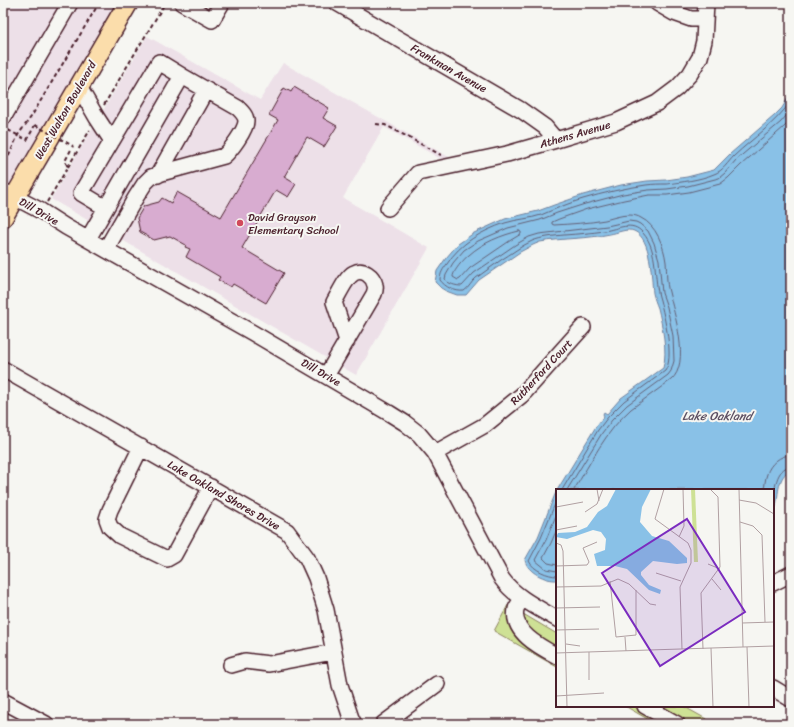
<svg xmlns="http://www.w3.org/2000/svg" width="794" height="727" font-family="Sriracha,sans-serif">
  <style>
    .built { fill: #ede0e8 }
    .green { fill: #cee195; stroke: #8c8060 }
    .water { fill: #89c1e7; stroke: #70809c }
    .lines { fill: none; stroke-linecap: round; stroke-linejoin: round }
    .shore { stroke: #636076; stroke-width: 1 }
    .building { fill: #d8acd0; stroke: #4a1f2b }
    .minor-casing { stroke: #4a1f2b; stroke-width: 18 }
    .major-casing { stroke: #4a1f2b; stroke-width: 22 }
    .path { stroke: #4a1f2b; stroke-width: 2; stroke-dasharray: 4 3; stroke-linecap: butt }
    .minor { stroke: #f6f6f2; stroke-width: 15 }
    .major { stroke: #fbddab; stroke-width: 19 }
    .path-bridge { stroke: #4a1f2b; stroke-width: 2; stroke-dasharray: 4 3; stroke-linecap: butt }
    .poi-dot { fill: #d1495b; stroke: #f6f6f2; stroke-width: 1.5 }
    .labels { text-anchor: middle; stroke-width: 4; stroke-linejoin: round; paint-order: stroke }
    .street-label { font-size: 11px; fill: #4a1f2b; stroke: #f6f6f2 }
    .poi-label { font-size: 11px; fill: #4a1f2b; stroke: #f6f6f2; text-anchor: start }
    .water-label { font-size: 12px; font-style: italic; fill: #5d5063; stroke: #f6f6f2 }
    .inset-road { fill: none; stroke: #b1a0a2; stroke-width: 1 }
    .view { fill: #7b2cbf; fill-opacity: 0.15; stroke: #7b2cbf; stroke-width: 2 }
    .inset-edge { fill: none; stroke: #4a1f2b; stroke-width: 2 }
  </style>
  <rect width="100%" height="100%" fill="#f6f6f2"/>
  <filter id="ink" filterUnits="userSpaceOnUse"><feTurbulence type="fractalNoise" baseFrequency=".025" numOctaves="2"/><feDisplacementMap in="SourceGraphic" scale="8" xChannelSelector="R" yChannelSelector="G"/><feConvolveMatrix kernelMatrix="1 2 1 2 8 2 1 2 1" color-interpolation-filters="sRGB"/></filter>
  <g filter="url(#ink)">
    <path class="built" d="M 3,3 L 117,3 L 3,195 Z
      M 147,36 L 260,100 L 283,63 L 454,160 L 448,163 L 384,127 L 343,198 L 429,248 L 356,375 L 51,199 Z"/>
    <path class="green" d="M 508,605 L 557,634 L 557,667 L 494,631 Z
      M 625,706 L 683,706 L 715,724 L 656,724 Z"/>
    <path class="water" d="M 791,93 L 791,469 C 777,478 779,492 776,507 L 773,509 L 773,490 L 557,490 L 557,580 C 546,581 527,572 525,560 L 538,537 L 556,492 L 595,428 L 604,416 L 603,414 L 604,412 L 607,414 L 621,398 L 663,368 C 668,351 662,325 658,308 C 656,303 654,298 653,293 C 651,276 652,239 634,231 C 627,228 617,233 610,234 C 587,239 563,238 540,242 L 533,245 L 520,252 L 479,280 L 466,295 L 457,295 L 446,291 L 441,288 L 435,282 L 437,271 L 446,258 L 458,244 L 474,233 L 505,219 L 538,211 L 554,205 L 583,195 L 621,185 L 647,181 L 666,180 L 687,177 L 714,170 L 730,154 L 774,116 L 782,108 Z"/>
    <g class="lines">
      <path class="shore" d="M 519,231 L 521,232 L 521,234 L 511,240 L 470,268 L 460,279 L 458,280 L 453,277 C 453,273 457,268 460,264 C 463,261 466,257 469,255 C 482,243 502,235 519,231 Z
        M 562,490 L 598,430 L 608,417 L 624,401 L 665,371 C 675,358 664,316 660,300 C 653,279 659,251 643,233 C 632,220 618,229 604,231 C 591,233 578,234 564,235 C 554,236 542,237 532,241 C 521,246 511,254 501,260 C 493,266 484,272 476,278 C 471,282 469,288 464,291 C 455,292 445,287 440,280 C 440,274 443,269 447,264 C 460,243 482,231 505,223 C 517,219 530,219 541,215 C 555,209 569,203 583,199 C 603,193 625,188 646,185 C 653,184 660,184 667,184 C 682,182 700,180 714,174 C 723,171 728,162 734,156 C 753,138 776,123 791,101
        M 567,490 L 602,433 L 612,420 L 627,405 L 668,375 L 671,371 L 674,361 L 673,336 L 667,307 L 662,293 L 659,260 L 654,243 L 648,231 L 640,224 L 636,222 L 629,221 L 607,226 L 539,234 L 529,237 L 515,245 L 474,273 L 462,286 C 456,286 448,284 445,279 L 446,275 L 453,263 L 464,250 L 478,241 L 508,228 L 540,220 L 557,213 L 585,204 L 623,194 L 648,190 L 667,189 L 688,186 L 719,178 L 725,173 L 736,160 L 781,122 L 791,110
        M 574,490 C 591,462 606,431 631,409 C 644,399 658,390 671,380 C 691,363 674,314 669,292 C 666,282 667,272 666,262 C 664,246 656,225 641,218 C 638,216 634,215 629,215 C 621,215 613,218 605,220 C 588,223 571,224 554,225 L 552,224 L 552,222 L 559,219 L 587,209 L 624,200 L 649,195 L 667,195 L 689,192 L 720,184 L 728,178 L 741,165 L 784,127 L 791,120
        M 764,490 C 765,485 765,479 767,474 C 770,464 780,455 791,455
        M 557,499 L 541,538 L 529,561 C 533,570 548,576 557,576
        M 773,502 C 775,490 775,468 791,466
        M 557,513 L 546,540 L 535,560 L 546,569 L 557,571
        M 557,529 L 551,543 L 543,558 L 548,563 L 557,565"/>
    </g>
    <path class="building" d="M 294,87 L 329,108 L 323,118 L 337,126 L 324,147 L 307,137 L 284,177 L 296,184 L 288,197 L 276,190 L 242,248 L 284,273 L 266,303 L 233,284 L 231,287 L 218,280 L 220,277 L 186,257 L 190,249 L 185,247 L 186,245 L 170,236 L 154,240 L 140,232 L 137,218 L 144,206 L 159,202 L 162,198 L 171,203 L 177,192 L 221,217 L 278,120 L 269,115 L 284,88 L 291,92 Z"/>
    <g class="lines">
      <g class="minor-casing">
        <path id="minor" d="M 182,3 L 212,20 L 222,3
          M 337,3 L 521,110 L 545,127 L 556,140
          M 657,3 L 674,13 L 691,19 L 705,19
          M 79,87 L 97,118 L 112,141
          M 3,118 L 70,3
          M 158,175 L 206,90
          M 3,191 L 41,211 L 66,227 L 253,333 L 389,413 L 405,423 L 419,434 L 435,453 L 502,579 C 515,597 538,608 557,619
          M 106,208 L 81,193 L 159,62 L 182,76
          M 388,208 L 418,173 L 507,154 L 556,140 L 616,122 L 657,103 L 677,88 L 690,74 L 700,57 L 704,41 L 706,3
          M 88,239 L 182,76 L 238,108 C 242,112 246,116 246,121 C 246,130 230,151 224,156 L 165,172 L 151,177 L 145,183 L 136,197 L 106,249
          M 3,369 L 287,531 L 307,558 L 316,578 L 326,610 L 340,685 L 351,718 L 354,724
          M 326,376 L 374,294 C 375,291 376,288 375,285 C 373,276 363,268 354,273 C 346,277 339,294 334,302 L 347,341
          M 141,447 L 110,510 L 107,519 L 110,527 L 120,536 L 167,559 L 174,555 L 211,487
          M 435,453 L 485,425 L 522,395 L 583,327
          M 773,583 L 791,574
          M 523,599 C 521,602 517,605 516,609 C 511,632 540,647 557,656
          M 231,665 L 245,661 L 269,664 L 333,652
          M 773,688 L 791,699
          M 3,701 L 46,724
          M 645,706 L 677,724
          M 383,724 L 437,684"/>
      </g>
      <g class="major-casing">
        <path id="major" d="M 3,217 L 128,3"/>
      </g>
      <path class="path" d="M 104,105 L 165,3
        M 376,124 L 385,125 L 393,129 L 441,155
        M 8,130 L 27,140 L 35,125
        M 68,167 L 90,130
        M 3,169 L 18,135 L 31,117 L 99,3
        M 47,202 L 68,167 L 65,161 L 73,146"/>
      <use href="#minor" class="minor"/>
      <use href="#major" class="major"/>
      <path class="path-bridge" d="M 35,125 L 73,146"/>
    </g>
  </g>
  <circle class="poi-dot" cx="240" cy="223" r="4"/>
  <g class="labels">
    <g class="street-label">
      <text transform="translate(449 68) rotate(30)" y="4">Frankman Avenue</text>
      <text transform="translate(65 110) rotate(-60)" y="4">West Walton Boulevard</text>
      <text transform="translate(575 134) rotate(-16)" y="4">Athens Avenue</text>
      <text transform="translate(39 211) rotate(30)" y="4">Dill Drive</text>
      <text transform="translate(321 372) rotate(30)" y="4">Dill Drive</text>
      <text transform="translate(541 372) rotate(-47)" y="4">Rutherford Court</text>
      <text transform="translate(224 495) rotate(30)" y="4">Lake Oakland Shores Drive</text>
    </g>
    <g class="poi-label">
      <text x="248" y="221">David Grayson<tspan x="248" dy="13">Elementary School</tspan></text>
    </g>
    <g class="water-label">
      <text x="717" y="420">Lake Oakland</text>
    </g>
  </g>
  <g transform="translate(556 489)">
    <rect width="218" height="218" fill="#f6f6f2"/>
    <path d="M 135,0 L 139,0 L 142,73 L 138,73 Z" fill="#cee195"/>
    <path d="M 60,0 L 95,0 L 86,18 L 84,33 L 96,47 L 113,52 L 131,69 L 131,74 L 121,75 L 97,72 L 85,83 L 85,86 L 93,96 L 105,101 L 104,105 L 93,101 L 71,80 L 59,77 L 41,77 L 38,65 L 49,61 L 50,50 L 45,43 L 37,41 L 11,50 L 0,48 L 2,44 L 19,43 L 31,38 L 42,23 L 51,17 Z" fill="#89c1e7"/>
    <path class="inset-road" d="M 41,0 L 43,12M 108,0 L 99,30 L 132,54 L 135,61 L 135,74 L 124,98 L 126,160M 183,0 L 187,158M 183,11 L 200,14 L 218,25M 0,18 L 27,13M 29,23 L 41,15 L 47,0M 184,33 L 197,37 L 206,46 L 209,133M 0,41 L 21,37M 123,48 L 128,37 L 127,0M 0,54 L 5,56 L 7,62 L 11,218M 152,75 L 164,80M 0,77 L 31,76 L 33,73 L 27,59 L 41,53M 100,84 L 125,92M 156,90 L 165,101M 54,92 L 60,148 L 80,146 L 80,101M 0,98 L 45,97 L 62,90 L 73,95 L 94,115 L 100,116M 0,119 L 44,118M 186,134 L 218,133M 0,141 L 43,140M 69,148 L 70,162M 10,155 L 24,157M 191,158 L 193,218M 155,159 L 157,218M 147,160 L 145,104 L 164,78 L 162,8 L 154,0M 33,163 L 33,191M 0,164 L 218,157M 0,207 L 48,204"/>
    <path class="view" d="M 131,30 L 189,123 L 104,177 L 46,84 Z"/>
    <rect width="218" height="218" class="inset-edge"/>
  </g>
  <rect width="794" height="727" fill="none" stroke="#f6f6f2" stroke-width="16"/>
  <rect x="8" y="8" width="778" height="711" fill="none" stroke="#4a1f2b" stroke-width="1.5" filter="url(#ink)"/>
</svg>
